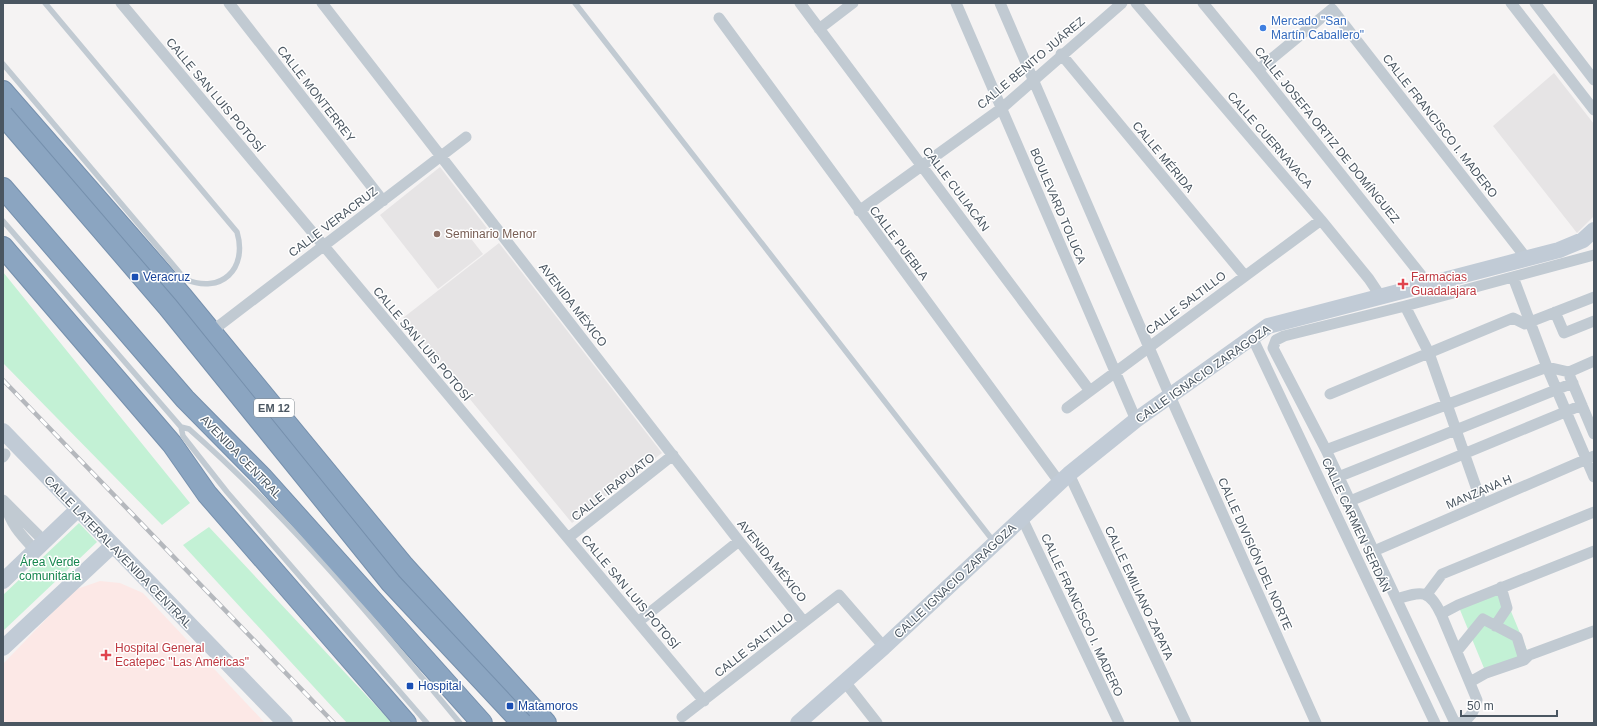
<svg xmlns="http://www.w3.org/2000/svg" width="1597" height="726" font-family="Helvetica,sans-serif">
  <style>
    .education { fill: #e6e4e5 }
    .medical { fill: #fce8e6 }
    .green { fill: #c3f1d5 }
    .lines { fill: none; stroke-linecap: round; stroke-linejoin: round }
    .highway-casing { stroke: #7690ad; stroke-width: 22 }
    .lane { stroke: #c1cad2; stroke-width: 5.5 }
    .street { stroke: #c1cad2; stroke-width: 11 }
    .secondary { stroke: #c1cbd6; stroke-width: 16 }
    .highway { stroke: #8ba5c1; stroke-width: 20 }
    .rail-casing { stroke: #b5b8bd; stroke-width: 4.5 }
    .rail { stroke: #fff; stroke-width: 3; stroke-dasharray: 9; stroke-linecap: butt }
    .highway-bridge-casing { stroke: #7690ad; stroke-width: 22; stroke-linecap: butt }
    .highway-bridge { stroke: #8ba5c1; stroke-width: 20 }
    .shop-dot { fill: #3f7fe0; stroke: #fff; stroke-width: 1.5 }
    .education-dot { fill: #8d6e63; stroke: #fff; stroke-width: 1.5 }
    .transit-dot { fill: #1a4fb4; stroke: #fff; stroke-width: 1.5 }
    .health-dot { fill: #e0444e; stroke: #fff; stroke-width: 1.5 }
    .labels { text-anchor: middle; stroke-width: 3; stroke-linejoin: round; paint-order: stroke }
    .shield { fill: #fff; stroke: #808990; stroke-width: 1 }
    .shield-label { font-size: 11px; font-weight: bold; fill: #4a5661 }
    .shop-label { font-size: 12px; fill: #366cbe; stroke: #fff; text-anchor: start }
    .street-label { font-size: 12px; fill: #4a5661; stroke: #fff }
    .education-label { font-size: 12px; fill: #785e54; stroke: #fff; text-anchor: start }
    .transit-label { font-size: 12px; fill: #164399; stroke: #fff; text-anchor: start }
    .health-label { font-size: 12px; fill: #be3a42; stroke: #fff; text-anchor: start }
    .park-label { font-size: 12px; fill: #17864f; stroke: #fff }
  </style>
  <rect width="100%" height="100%" fill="#f5f3f3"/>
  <path class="education" d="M 1554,73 L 1594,124 L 1594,216 L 1577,233 L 1493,126 Z
    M 440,167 L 487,228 L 472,240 L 483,254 L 438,289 L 380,215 Z
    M 499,243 L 662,453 L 572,523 L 403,318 Z"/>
  <path class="medical" d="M 100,581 L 120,583 L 143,593 L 265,723 L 3,723 L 3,664 L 74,590 Z"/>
  <path class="green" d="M 3,272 L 190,503 L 162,525 L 3,363 Z
    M 79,523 L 97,542 L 3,631 L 3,595 Z
    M 209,527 L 392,723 L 347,723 L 183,545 Z
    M 1501,587 L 1529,655 L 1486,673 L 1458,605 Z"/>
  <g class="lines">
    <g class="highway-casing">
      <path id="highway" d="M 3,91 L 182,296 L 404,566 L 546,723
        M 3,188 L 185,399 L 263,478 L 482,723
        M 3,247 L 172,444 L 207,494 L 406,723"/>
    </g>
    <path class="lane" d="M 575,3 L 994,542
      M 3,64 L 185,279 C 221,295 248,269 237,232 L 45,3
      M 3,221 L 181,427 L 183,436 L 227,492 L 427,723
      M 181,427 L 189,429 C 289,517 375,621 460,723"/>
    <path class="street" d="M 121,3 L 704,701
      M 229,3 L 383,201
      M 322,3 L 739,541 L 804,622
      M 800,3 L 1090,391
      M 956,3 L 1136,420
      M 1000,3 L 1170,396 L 1316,723
      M 1136,3 L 1321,220 L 1369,279 L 1381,297
      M 1203,3 L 1258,70 L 1429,285
      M 1511,3 L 1594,110
      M 1535,3 L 1594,80
      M 719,18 L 1060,483
      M 819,29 L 853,3
      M 1061,54 L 1245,276
      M 1258,70 L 1332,9 L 1527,259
      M 859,211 L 1002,108 L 1122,3
      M 1513,277 L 1547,367 L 1594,477
      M 1405,306 L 1429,353 L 1482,504
      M 1555,312 L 1564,333 L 1594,321
      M 216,328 L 466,137
      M 1252,337 L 1435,723
      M 1569,372 L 1594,361
      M 1570,377 L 1594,434
      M 1330,394 L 1513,318 L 1525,324 L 1594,297
      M 1067,408 L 1321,220
      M 1326,450 L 1547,367 L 1569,372
      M 3,457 L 5,454
      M 1069,474 L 1186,723
      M 1338,477 L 1573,383
      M 3,500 L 44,541
      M 1350,501 L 1582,405
      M 6,504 C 9,523 22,536 35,550
      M 1022,518 L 1119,723
      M 568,538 L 673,455
      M 1374,551 L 1594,456
      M 1427,594 L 1442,574 L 1594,512
      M 1397,599 C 1422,591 1429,589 1441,614 L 1477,700 C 1474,712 1471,718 1460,723
      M 1441,614 L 1458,605 L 1594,551
      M 638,622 L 739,541
      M 1495,626 L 1507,608 L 1501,587
      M 1457,651 L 1483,619 L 1517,637 L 1524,660
      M 845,682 L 877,723
      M 1470,682 L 1486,673 L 1524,660 L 1529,655 L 1594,631
      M 682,717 L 839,595 L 884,647
      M 1455,723 L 1326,450 L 1273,348 L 1276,340 L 1284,336 L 1405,306 L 1594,255"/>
    <path class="secondary" d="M 3,431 L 285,723
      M 3,581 L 77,510
      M 3,648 L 112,546
      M 798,723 L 884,647 L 1069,474 L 1136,420 L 1268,326 L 1559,250 L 1583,240 L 1594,230"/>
    <use href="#highway" class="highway"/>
    <g class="rail-casing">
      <path id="rail" d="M 3,380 L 334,723"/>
    </g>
    <use href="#rail" class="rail"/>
    <g class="highway-bridge-casing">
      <path id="highway-bridge" d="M 3,115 L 168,307 L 391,583 L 522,723"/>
    </g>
    <use href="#highway-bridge" class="highway-bridge"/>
  </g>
  <circle class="shop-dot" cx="1263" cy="28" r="4"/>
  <circle class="education-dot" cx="437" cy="234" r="4"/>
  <g class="transit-dot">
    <rect x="131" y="273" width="8" height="8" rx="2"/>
    <rect x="406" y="682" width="8" height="8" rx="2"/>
    <rect x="506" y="702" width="8" height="8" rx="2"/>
  </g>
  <g class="health-dot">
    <path d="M1401 278h4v4h4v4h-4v4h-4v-4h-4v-4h4z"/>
    <path d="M104 649h4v4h4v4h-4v4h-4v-4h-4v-4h4z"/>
  </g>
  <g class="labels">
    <rect class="shield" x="254" y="399" width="40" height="18" rx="3"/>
    <g class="shield-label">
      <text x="274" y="412">EM 12</text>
    </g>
    <g class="shop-label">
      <text x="1271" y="25">Mercado "San<tspan x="1271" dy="14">Martín Caballero"</tspan></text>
    </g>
    <g class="street-label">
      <text transform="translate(1031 63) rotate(-40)" y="4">CALLE BENITO JUÁREZ</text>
      <text transform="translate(316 94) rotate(52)" y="4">CALLE MONTERREY</text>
      <text transform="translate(215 95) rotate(50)" y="4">CALLE SAN LUIS POTOSÍ</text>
      <text transform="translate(1440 126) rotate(52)" y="4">CALLE FRANCISCO I. MADERO</text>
      <text transform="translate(1327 135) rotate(51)" y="4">CALLE JOSEFA ORTIZ DE DOMÍNGUEZ</text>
      <text transform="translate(1270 140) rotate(49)" y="4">CALLE CUERNAVACA</text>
      <text transform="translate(1163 157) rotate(50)" y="4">CALLE MÉRIDA</text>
      <text transform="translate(956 189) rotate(53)" y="4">CALLE CULIACÁN</text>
      <text transform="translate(1058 206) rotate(67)" y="4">BOULEVARD TOLUCA</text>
      <text transform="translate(333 222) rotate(-37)" y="4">CALLE VERACRUZ</text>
      <text transform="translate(899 243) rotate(53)" y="4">CALLE PUEBLA</text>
      <text transform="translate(1186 303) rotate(-37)" y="4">CALLE SALTILLO</text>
      <text transform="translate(573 305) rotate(52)" y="4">AVENIDA MÉXICO</text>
      <text transform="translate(422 344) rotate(50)" y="4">CALLE SAN LUIS POTOSÍ</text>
      <text transform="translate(1203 374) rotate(-35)" y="4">CALLE IGNACIO ZARAGOZA</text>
      <text transform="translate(241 457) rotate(46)" y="4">AVENIDA CENTRAL</text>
      <text transform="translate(613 487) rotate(-38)" y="4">CALLE IRAPUATO</text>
      <text transform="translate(1479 492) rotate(-23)" y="4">MANZANA H</text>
      <text transform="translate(1356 525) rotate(65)" y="4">CALLE CARMEN SERDÁN</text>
      <text transform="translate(118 552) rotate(46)" y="4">CALLE LATERAL AVENIDA CENTRAL</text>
      <text transform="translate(1255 554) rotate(66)" y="4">CALLE DIVISIÓN DEL NORTE</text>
      <text transform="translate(772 561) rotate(51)" y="4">AVENIDA MÉXICO</text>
      <text transform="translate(955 581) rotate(-43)" y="4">CALLE IGNACIO ZARAGOZA</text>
      <text transform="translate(630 592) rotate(50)" y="4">CALLE SAN LUIS POTOSÍ</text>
      <text transform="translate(1139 593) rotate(65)" y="4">CALLE EMILIANO ZAPATA</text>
      <text transform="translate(1082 615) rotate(65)" y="4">CALLE FRANCISCO I. MADERO</text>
      <text transform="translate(754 645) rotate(-38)" y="4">CALLE SALTILLO</text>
    </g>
    <g class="education-label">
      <text x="445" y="238">Seminario Menor</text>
    </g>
    <g class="transit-label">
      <text x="143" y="281">Veracruz</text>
      <text x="418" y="690">Hospital</text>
      <text x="518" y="710">Matamoros</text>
    </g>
    <g class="health-label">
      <text x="1411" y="281">Farmacias<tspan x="1411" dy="14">Guadalajara</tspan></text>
      <text x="115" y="652">Hospital General<tspan x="115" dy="14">Ecatepec "Las Américas"</tspan></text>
    </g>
    <g class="park-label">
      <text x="50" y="566">Área Verde<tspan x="50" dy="14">comunitaria</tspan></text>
    </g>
  </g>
  <rect width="1597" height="726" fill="none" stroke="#4a5661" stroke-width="8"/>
  <path d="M1461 710v6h96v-6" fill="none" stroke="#4a5661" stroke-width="2"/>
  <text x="1467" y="710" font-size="12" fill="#4a5661" stroke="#ffffff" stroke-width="3" paint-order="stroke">50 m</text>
</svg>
